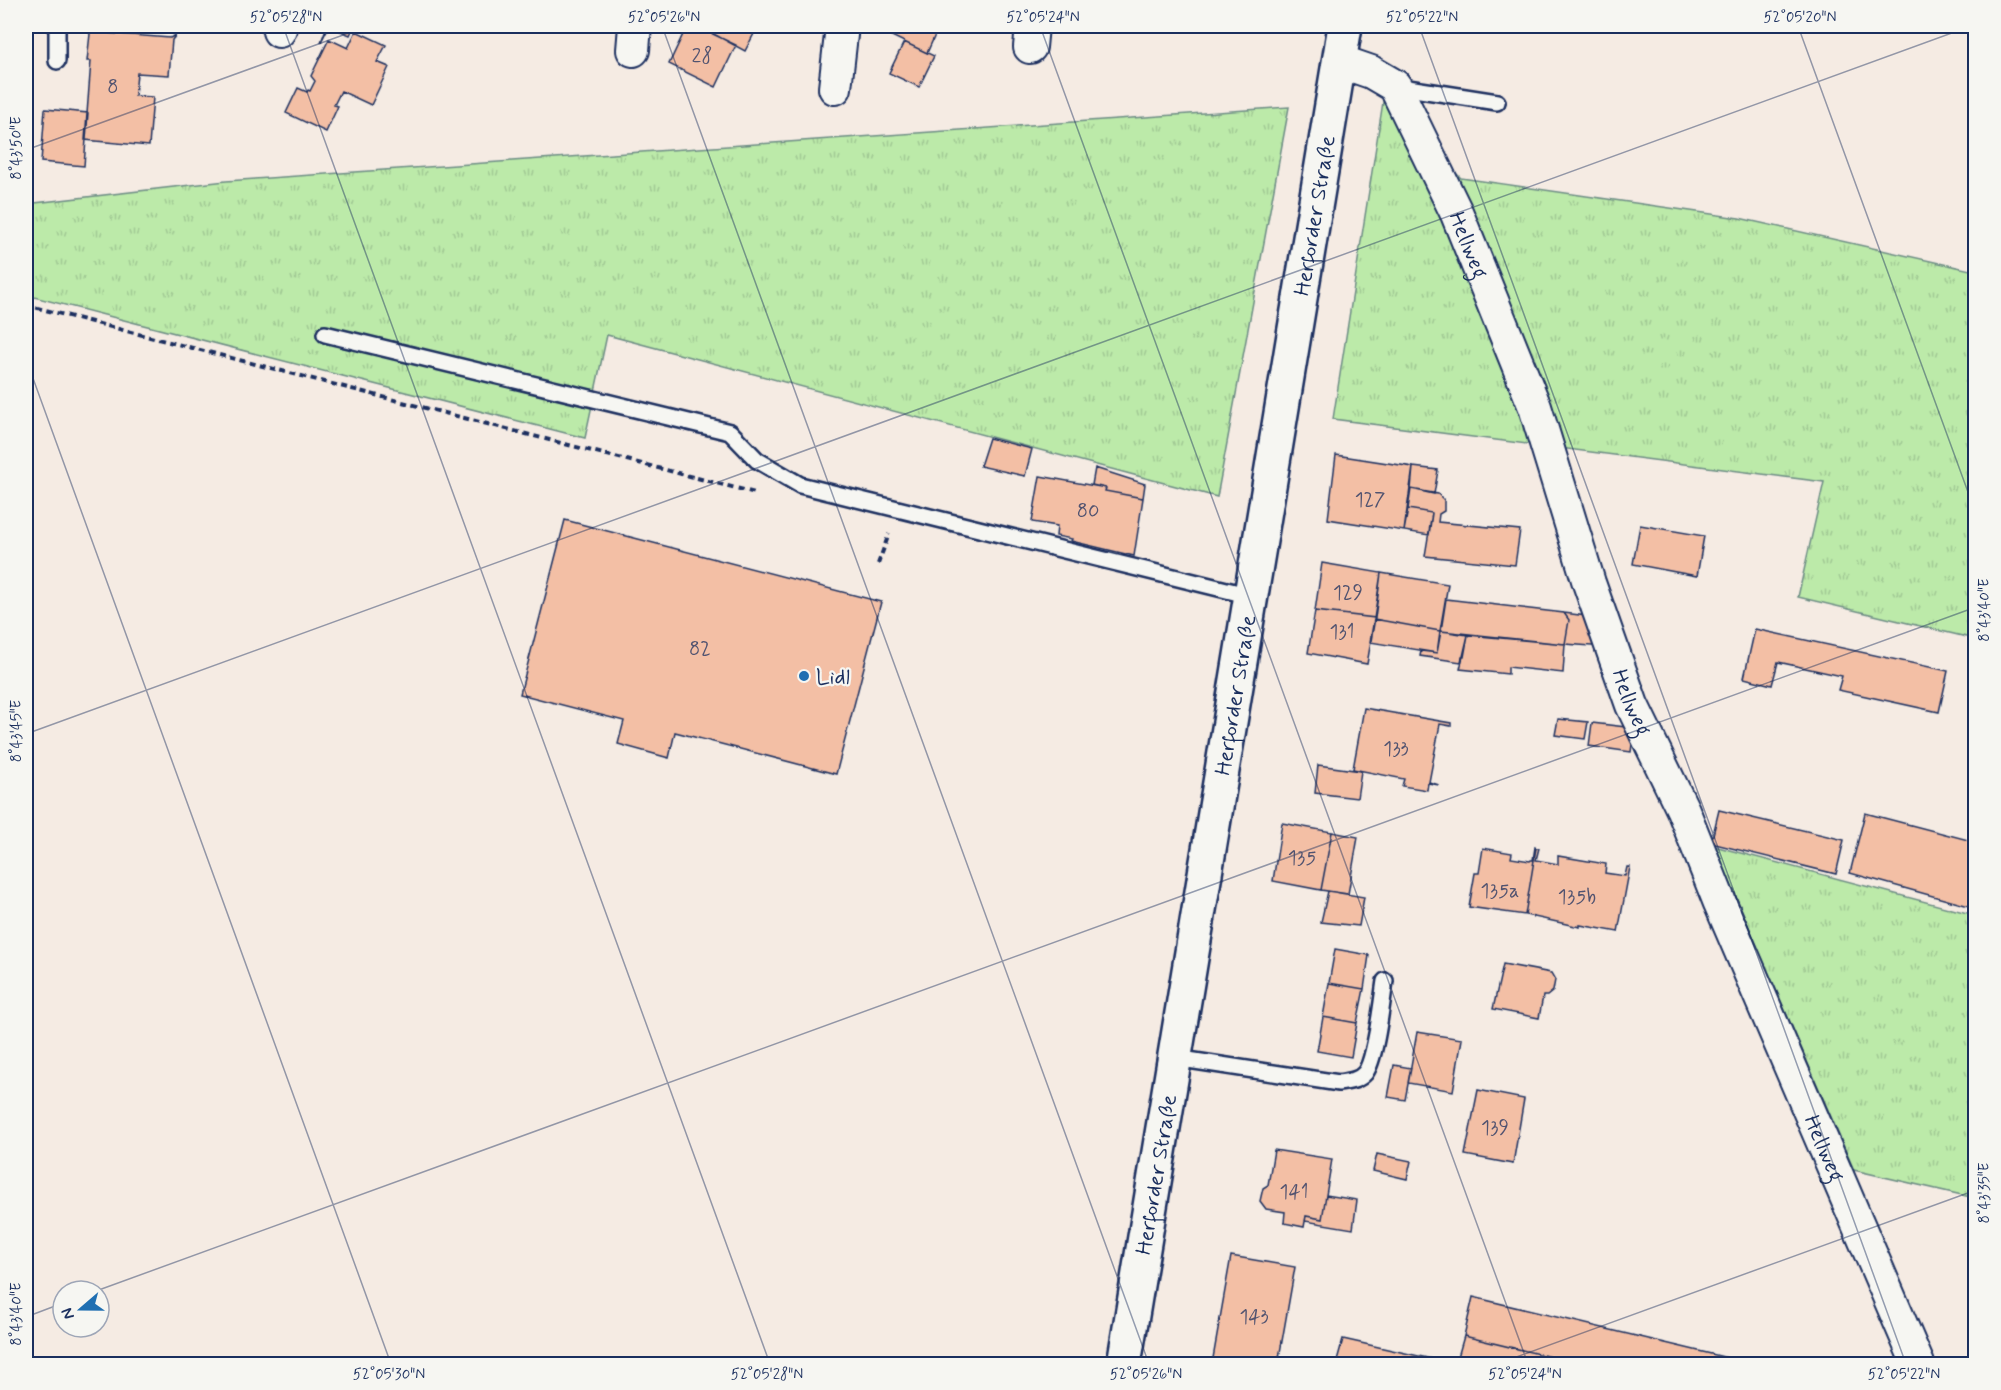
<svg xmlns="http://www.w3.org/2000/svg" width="2001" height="1390" font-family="Mynerve,sans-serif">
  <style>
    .grass { fill: url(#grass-tufts); stroke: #6c8c84; stroke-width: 1.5 }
    .building { fill: #f3bfa5; stroke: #1b2f5e; stroke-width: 1.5 }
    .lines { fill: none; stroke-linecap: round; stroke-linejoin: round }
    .service-casing { stroke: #1b2f5e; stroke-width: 20 }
    .minor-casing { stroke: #1b2f5e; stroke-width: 36 }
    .secondary-casing { stroke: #1b2f5e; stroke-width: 38 }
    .path { stroke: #1b2f5e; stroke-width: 4; stroke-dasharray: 6 4.5; stroke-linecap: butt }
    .service { stroke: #f6f6f2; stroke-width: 15 }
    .minor { stroke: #f6f6f2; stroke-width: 32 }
    .secondary { stroke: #f6f6f2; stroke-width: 33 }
    .ticks { fill: none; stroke: #1b2f5e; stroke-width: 1.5; stroke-opacity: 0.45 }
    .poi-dot { fill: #1f6fb2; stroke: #f6f6f2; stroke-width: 2 }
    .labels { text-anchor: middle; stroke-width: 4.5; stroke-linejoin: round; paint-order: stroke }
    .number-label { font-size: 20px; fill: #515370 }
    .street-label { font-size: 22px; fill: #1b2f5e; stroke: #f6f6f2 }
    .poi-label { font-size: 22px; fill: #1b2f5e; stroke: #f6f6f2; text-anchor: start }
    .neatline { fill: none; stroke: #1b2f5e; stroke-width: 2 }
    .ticks-label { font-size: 15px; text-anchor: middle; fill: #1b2f5e }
  </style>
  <defs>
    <pattern id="grass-tufts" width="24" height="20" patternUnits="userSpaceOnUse" patternTransform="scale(1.5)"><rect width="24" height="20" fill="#bceaa9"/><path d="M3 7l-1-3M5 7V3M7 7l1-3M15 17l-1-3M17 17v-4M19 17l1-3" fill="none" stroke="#a1c994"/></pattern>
  </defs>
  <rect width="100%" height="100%" fill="#f5ebe3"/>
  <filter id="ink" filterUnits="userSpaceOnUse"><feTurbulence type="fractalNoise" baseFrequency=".0167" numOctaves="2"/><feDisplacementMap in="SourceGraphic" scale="12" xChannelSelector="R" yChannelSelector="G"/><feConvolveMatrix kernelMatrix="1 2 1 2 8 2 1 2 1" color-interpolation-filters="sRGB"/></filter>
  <g filter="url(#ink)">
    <path class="grass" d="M 1383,102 L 1461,178 L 1739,218 L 1975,271 L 1975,639 L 1798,597 L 1824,482 L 1333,419 Z
      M 1289,107 L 1217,497 L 607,335 L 585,438 L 26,295 L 26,204 L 226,181 Z
      M 1714,846 L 1975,915 L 1975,1198 L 1854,1170 Z"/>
    <path class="building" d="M 327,26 L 354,26 L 350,35 L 329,26 L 321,42 Z
      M 687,26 L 696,26 L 736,45 L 716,87 L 669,64 Z
      M 713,26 L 758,26 L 745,51 L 710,32 Z
      M 879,26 L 939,26 L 927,53 L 877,29 Z
      M 86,28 L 92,32 L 170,38 L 176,35 L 172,40 L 169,75 L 137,73 L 135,96 L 153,97 L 149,146 L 85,140 L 91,61 L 87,61 L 90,34 Z
      M 356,31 L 386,45 L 377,62 L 389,67 L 371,105 L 341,91 L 334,105 L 338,106 L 326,132 L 286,113 L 298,88 L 307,92 L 308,90 L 310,91 L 315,81 L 311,76 L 329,39 L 348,48 Z
      M 904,42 L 934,56 L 919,87 L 889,73 Z
      M 45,109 L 88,113 L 84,166 L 41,162 Z
      M 989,438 L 1032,449 L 1025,476 L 980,466 Z
      M 1336,455 L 1413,467 L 1404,531 L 1328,519 Z
      M 1413,467 L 1438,470 L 1434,494 L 1411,489 Z
      M 1095,468 L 1145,484 L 1143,498 L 1105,491 L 1106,488 L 1092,485 Z
      M 1040,476 L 1106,488 L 1105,491 L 1143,498 L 1134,556 L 1071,541 L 1072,539 L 1056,536 L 1057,526 L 1032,522 Z
      M 1411,489 L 1438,494 L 1444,500 L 1444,511 L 1439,514 L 1438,522 L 1520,530 L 1515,565 L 1425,556 L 1432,513 L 1408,509 Z
      M 1408,509 L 1432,513 L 1429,535 L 1404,531 Z
      M 565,520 L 881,602 L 836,774 L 675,732 L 669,758 L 618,744 L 624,721 L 520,694 Z
      M 1640,525 L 1704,536 L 1697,576 L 1633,564 Z
      M 1322,563 L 1381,573 L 1375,618 L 1315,611 Z
      M 1381,573 L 1448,584 L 1440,631 L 1374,619 Z
      M 1446,599 L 1564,613 L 1569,620 L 1565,644 L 1441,631 Z
      M 1315,611 L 1375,618 L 1367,664 L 1308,653 Z
      M 1564,613 L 1594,617 L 1605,647 L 1565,644 L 1569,620 Z
      M 1374,619 L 1440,631 L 1437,653 L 1370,642 Z
      M 1755,629 L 1948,671 L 1939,712 L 1838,690 L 1842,676 L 1778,662 L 1772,685 L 1744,678 Z
      M 1441,631 L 1468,635 L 1464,657 L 1462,657 L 1461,662 L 1420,656 L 1421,651 L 1437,653 Z
      M 1468,635 L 1565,644 L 1563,673 L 1508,667 L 1508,674 L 1460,669 Z
      M 1364,708 L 1451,723 L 1451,726 L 1440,724 L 1429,782 L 1439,785 L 1428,783 L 1427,790 L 1402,786 L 1404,779 L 1353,769 Z
      M 1558,719 L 1588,722 L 1585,739 L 1555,735 Z
      M 1592,723 L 1634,728 L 1631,752 L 1589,746 Z
      M 1318,765 L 1361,771 L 1357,798 L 1315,793 Z
      M 1719,810 L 1844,840 L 1836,874 L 1711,843 Z
      M 1865,813 L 1976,842 L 1976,908 L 1850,873 Z
      M 1282,823 L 1332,832 L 1321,890 L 1273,881 Z
      M 1332,832 L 1358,837 L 1348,894 L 1321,890 Z
      M 1535,847 L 1536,848 L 1525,915 L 1469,907 L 1475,873 L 1479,873 L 1483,848 L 1512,853 L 1511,858 L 1530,861 L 1531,860 L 1533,860 Z
      M 1536,848 L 1539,848 L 1536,860 L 1558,864 L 1558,856 L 1606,864 L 1605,873 L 1625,876 L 1627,867 L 1630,867 L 1618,932 L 1580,925 L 1580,927 L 1525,915 Z
      M 1328,891 L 1364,897 L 1359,926 L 1321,922 Z
      M 1335,949 L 1369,955 L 1364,989 L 1329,983 Z
      M 1503,964 L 1551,973 L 1555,980 L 1553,991 L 1547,996 L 1543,996 L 1539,1018 L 1493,1009 Z
      M 1329,983 L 1364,989 L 1357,1023 L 1323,1017 Z
      M 1323,1017 L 1357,1023 L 1351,1057 L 1317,1051 Z
      M 1417,1032 L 1462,1039 L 1453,1091 L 1408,1083 Z
      M 1394,1065 L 1411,1068 L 1405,1100 L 1388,1097 Z
      M 1478,1090 L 1524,1099 L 1513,1164 L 1465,1155 Z
      M 1274,1150 L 1332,1159 L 1322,1219 L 1306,1216 L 1304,1227 L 1284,1223 L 1285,1212 L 1266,1209 L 1260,1201 L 1263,1188 L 1268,1185 Z
      M 1377,1154 L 1411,1161 L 1407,1179 L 1373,1171 Z
      M 1326,1195 L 1357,1200 L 1353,1229 L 1305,1221 L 1306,1216 L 1322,1219 Z
      M 1231,1256 L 1295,1267 L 1278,1364 L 1212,1364 Z
      M 1473,1297 L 1753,1364 L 1576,1363 L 1464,1336 Z
      M 1464,1336 L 1576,1363 L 1576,1364 L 1456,1364 Z
      M 1343,1339 L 1454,1364 L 1336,1364 Z"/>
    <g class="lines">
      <g class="service-casing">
        <path id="service" d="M 57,26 L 57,61
          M 1395,86 L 1497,102
          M 325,334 L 730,432 L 757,460 L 800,485 L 1251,596
          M 1175,1058 L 1339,1083 C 1349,1081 1358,1081 1365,1073 C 1376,1059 1382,1000 1385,981"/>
      </g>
      <g class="minor-casing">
        <g id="minor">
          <path d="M 279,31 L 281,26"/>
          <path d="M 1030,47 L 1032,26"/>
          <path d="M 633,50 L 635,26"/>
          <path id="s1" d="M 1339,61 L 1371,72 L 1395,86 L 1457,214 L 1535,407 L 1589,583 L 1632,705 L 1683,810 L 1720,903 L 1918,1364"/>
          <path d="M 835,88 L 842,26"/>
        </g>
      </g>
      <g class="secondary-casing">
        <g id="secondary">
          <path id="s2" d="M 1124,1364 L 1345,26"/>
        </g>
      </g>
      <path class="path" d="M 26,305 L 755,493
        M 878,564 L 889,534"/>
      <use href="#service" class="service"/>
      <use href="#minor" class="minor"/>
      <use href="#secondary" class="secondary"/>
    </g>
  </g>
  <path class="ticks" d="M 283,26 L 770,1364M 662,26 L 1149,1364M 1040,26 L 1528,1364M 1419,26 L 1906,1364M 1798,26 L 1976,514M 26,150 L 368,26M 26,359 L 391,1364M 26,734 L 1971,26M 96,1291 L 1976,607M 26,1317 L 63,1303M 1497,1364 L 1976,1190"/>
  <circle class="poi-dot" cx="804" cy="676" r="6"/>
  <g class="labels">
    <g class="number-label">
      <text x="702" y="62">28</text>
      <text x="113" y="93">8</text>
      <text x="1370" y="506">127</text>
      <text x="1088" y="517">80</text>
      <text x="1348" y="599">129</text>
      <text x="1342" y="638">131</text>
      <text x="700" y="655">82</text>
      <text x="1396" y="755">133</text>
      <text x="1302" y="864">135</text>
      <text x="1500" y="897">135a</text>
      <text x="1577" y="903">135b</text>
      <text x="1495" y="1134">139</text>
      <text x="1294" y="1198">141</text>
      <text x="1254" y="1323">143</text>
    </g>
    <g class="street-label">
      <text dy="8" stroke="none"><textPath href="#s2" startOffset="1164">Herforder Straße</textPath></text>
      <text dy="8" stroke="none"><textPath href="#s1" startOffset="237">Hellweg</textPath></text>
      <text dy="8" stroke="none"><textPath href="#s2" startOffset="678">Herforder Straße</textPath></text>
      <text dy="8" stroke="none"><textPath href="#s1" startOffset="723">Hellweg</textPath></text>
      <text dy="8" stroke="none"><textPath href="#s1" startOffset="1209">Hellweg</textPath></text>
      <text dy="8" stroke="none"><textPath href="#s2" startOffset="192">Herforder Straße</textPath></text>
    </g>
    <g class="poi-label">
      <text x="816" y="684">Lidl</text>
    </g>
  </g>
  <rect width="2001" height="1390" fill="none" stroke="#f6f6f2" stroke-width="66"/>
  <g transform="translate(81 1309) rotate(250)"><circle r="28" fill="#f6f6f2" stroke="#9ea6b7" stroke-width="1.5"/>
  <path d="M0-4.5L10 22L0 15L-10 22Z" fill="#1f6fb2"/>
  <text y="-9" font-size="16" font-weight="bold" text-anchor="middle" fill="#1b2f5e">N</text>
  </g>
  <rect x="33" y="33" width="1935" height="1324" class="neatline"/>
  <g class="ticks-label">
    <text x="286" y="22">52°05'28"N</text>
    <text x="664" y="22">52°05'26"N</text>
    <text x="1043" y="22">52°05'24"N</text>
    <text x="1422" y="22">52°05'22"N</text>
    <text x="1800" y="22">52°05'20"N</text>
    <text transform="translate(16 148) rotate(-90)" y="5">8°43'50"E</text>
    <text transform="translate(1984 610) rotate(-90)" y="5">8°43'40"E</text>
    <text transform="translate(16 731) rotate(-90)" y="5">8°43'45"E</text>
    <text transform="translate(1984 1193) rotate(-90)" y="5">8°43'35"E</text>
    <text transform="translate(16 1314) rotate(-90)" y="5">8°43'40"E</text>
    <text x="389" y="1379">52°05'30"N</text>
    <text x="767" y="1379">52°05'28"N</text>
    <text x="1146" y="1379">52°05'26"N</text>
    <text x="1525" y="1379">52°05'24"N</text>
    <text x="1904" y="1379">52°05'22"N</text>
  </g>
</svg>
